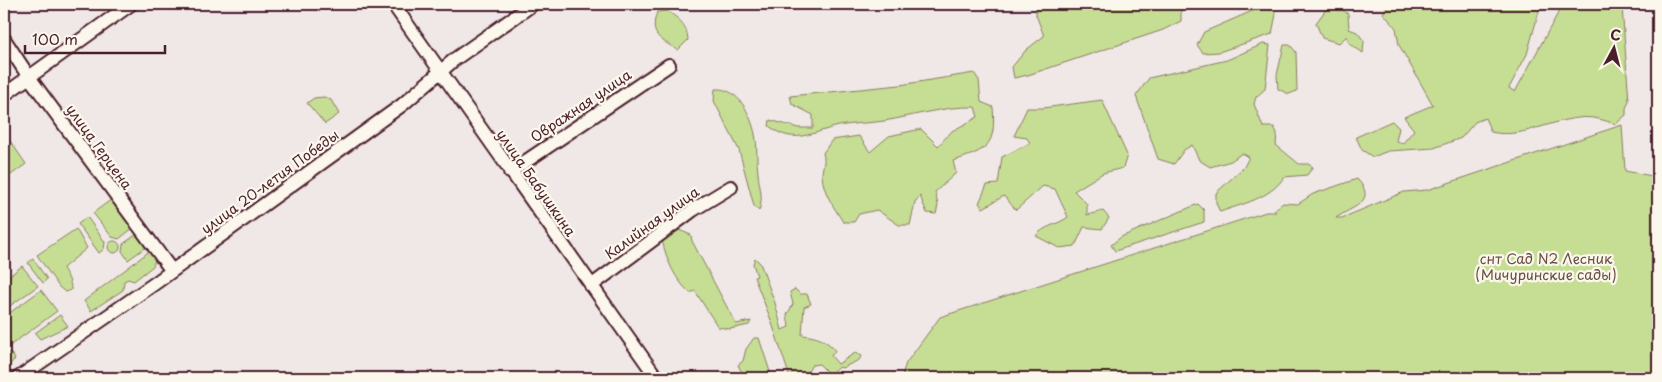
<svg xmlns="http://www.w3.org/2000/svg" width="1662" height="382" font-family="'Playpen Sans',sans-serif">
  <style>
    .green { fill: #c5de94; stroke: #887e60 }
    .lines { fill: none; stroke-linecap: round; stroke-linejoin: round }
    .minor-casing { stroke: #4a1f2b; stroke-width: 16 }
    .minor { stroke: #fbf7ec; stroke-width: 12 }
    .labels { text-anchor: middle; stroke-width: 4.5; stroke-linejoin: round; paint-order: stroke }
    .street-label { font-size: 14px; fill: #4a1f2b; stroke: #fbf7ec }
    .park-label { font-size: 14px; fill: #694f45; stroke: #fbf7ec }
  </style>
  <rect width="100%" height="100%" fill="#f0e7e7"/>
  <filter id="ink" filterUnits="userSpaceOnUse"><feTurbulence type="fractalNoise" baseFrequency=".02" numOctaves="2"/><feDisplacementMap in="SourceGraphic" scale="10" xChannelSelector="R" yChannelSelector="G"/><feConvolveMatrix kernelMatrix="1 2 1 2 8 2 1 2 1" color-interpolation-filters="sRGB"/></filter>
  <g filter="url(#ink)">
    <path class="green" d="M 1036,4 L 1155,4 L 1157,10 L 1163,4 L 1181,4 L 1181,21 L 1163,30 L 1028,75 L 1014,78 L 1012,67 L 1026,50 L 1044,36 L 1036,15 Z
      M 1389,4 L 1541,4 L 1527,54 L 1509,88 L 1515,92 L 1563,4 L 1624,4 L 1622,7 L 1629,101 L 1626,108 L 1626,115 L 1616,124 C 1603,120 1592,116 1578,118 C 1548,121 1521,139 1491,132 L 1485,118 L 1475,122 L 1461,138 L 1434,148 L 1388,151 L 1373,157 L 1362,150 L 1356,137 L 1392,121 L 1399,128 L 1396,141 L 1403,143 L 1414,130 L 1404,117 L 1433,105 L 1399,45 L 1396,28 L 1383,13 Z
      M 1266,5 L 1271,6 L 1276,14 L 1272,34 L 1219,52 L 1203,53 L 1197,45 L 1204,32 Z
      M 1339,7 L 1348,14 L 1349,29 L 1357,32 L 1364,41 L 1363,53 L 1349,43 L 1347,36 L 1339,43 L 1322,38 L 1316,23 L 1327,8 Z
      M 667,11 C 680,19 687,25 688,40 L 678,50 C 659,39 649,35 657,12 Z
      M 1263,44 L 1270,45 L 1265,89 L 1256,97 L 1254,104 L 1263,127 L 1274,127 L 1277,133 L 1276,145 L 1299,164 L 1308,164 L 1313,167 L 1307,175 L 1284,177 C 1271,198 1242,204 1220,212 L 1216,203 L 1216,193 L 1244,167 L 1249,157 L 1242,153 L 1231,161 L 1210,167 L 1199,160 L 1192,145 L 1184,150 L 1174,164 L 1158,159 L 1136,96 L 1149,78 L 1227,60 Z
      M 1284,45 L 1290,45 L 1296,52 L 1297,91 L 1289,94 L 1278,89 L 1277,75 Z
      M 974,73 L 979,80 L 981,102 L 993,107 C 996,146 988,150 953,161 L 956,173 L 935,192 L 938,205 L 936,214 L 927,213 L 920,196 L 915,202 L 910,225 L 899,225 L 877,210 L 859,214 L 854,222 L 843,222 C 834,207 823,193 822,175 C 822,166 826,162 823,153 L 832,140 L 859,136 L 870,152 L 889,136 L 921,129 L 938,146 L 952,131 L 978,117 L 975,107 C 944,106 914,116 884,121 C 871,123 858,123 845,125 C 816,129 796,148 769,126 L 770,120 L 798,128 L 813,128 L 813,115 L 792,104 L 790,96 L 900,85 Z
      M 715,89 C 739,87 751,116 755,134 C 758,146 756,161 758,173 C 759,188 764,196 759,211 L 754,206 L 739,150 L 714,101 Z
      M 324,97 L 331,100 L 339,114 L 325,124 L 307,103 L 314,98 Z
      M 1102,100 L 1127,155 L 1123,168 L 1103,173 L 1074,191 L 1087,204 L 1087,215 L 1103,211 L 1109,218 L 1102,229 L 1084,227 L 1075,246 L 1059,248 L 1036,236 C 1043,226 1058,225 1068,217 L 1055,189 L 1043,186 L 1016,210 L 1004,196 L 983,208 L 979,203 L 987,185 L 998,184 L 1002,157 L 1030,143 L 1027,138 L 1014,136 L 1027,108 L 1043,108 Z
      M 1622,125 L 1625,171 L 1658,177 L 1658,378 L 901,378 L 906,363 L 940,317 L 1266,212 L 1276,212 L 1274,210 L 1283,203 L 1298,204 L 1313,194 L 1357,179 C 1379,202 1351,207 1336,218 L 1342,218 L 1404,192 L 1427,190 Z
      M 4,132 L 26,164 L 4,180 Z
      M 112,199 L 133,228 L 119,239 L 112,237 L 93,213 Z
      M 1198,204 L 1204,210 L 1204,222 L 1115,251 L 1111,245 L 1121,237 Z
      M 87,217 L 105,242 L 104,249 L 99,253 L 78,224 Z
      M 76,229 L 87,248 L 63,268 C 67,276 71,280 71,290 L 65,292 L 59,287 L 37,255 Z
      M 679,230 L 691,235 L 692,241 L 736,324 L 751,321 L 749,325 L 730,329 L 718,327 L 695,291 L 690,293 C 674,278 667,261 662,240 Z
      M 137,234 L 146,247 L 128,260 L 122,251 L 123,244 Z
      M108 247a6 6 0 1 1 12 0a6 6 0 1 1-12 0Z
      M 151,250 L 156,257 L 153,266 L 134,281 L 128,279 L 124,281 L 123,290 L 91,311 L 84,301 Z
      M 755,258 L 760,263 L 775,303 L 782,330 L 789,327 L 787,315 L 793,304 L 790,292 L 795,289 L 800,294 L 807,294 L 811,304 L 804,307 L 802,335 C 815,336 828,340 835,351 L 831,356 L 838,364 L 855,353 L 862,356 L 859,360 L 842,368 L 840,367 L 829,374 L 819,364 L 812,365 L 807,373 L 810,378 L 790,378 L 771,320 L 754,277 L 757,276 L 753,264 Z
      M 33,259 L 47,279 L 43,283 L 28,263 Z
      M 22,266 L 38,286 L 4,310 L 4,280 Z
      M 41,290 L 57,311 L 4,350 L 4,317 Z
      M 60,315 L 68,326 L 40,339 L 35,333 Z
      M 754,338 L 759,338 L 772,378 L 745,378 L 738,365 L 743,361 L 746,349 Z
      M 10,352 L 15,359 L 4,371 L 4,356 Z"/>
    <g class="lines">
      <g class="minor-casing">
        <path id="minor" d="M 393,4 L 657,378
          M 4,39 L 29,77 L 172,271
          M 4,95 L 131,4
          M 510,172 L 669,65
          M 591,286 L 693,210 L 731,187
          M 18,378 L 154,284 L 402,105 L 455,59 L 533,4"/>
      </g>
      <use href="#minor" class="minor"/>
    </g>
  </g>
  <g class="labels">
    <g class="street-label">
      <text transform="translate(581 106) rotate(-34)" y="5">Овражная улица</text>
      <text transform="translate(99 147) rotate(54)" y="5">улица Герцена</text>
      <text transform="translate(270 182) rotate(-36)" y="5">улица 20-летия Победы</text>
      <text transform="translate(536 183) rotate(55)" y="5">улица Бабушкина</text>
      <text transform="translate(652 223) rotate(-36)" y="5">Калийная улица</text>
    </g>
    <g class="park-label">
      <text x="1546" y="264">снт Сад N2 Лесник<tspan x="1546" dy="16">(Мичуринские сады)</tspan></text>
    </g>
  </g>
  <rect width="1662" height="382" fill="none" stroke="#fbf7ec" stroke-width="20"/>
  <rect x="10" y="10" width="1642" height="362" fill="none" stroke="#4a1f2b" stroke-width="2" filter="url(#ink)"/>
  <g transform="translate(1614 48) rotate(7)" stroke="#fbf7ec" stroke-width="4" paint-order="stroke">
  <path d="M0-4L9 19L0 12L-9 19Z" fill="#4a1f2b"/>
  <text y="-8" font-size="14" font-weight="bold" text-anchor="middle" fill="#4a1f2b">С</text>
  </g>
  <path d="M25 45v8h140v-8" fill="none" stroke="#4a1f2b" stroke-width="2.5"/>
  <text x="32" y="45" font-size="15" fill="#4a1f2b" stroke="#fbf7ec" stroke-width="4" paint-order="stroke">100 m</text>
</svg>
